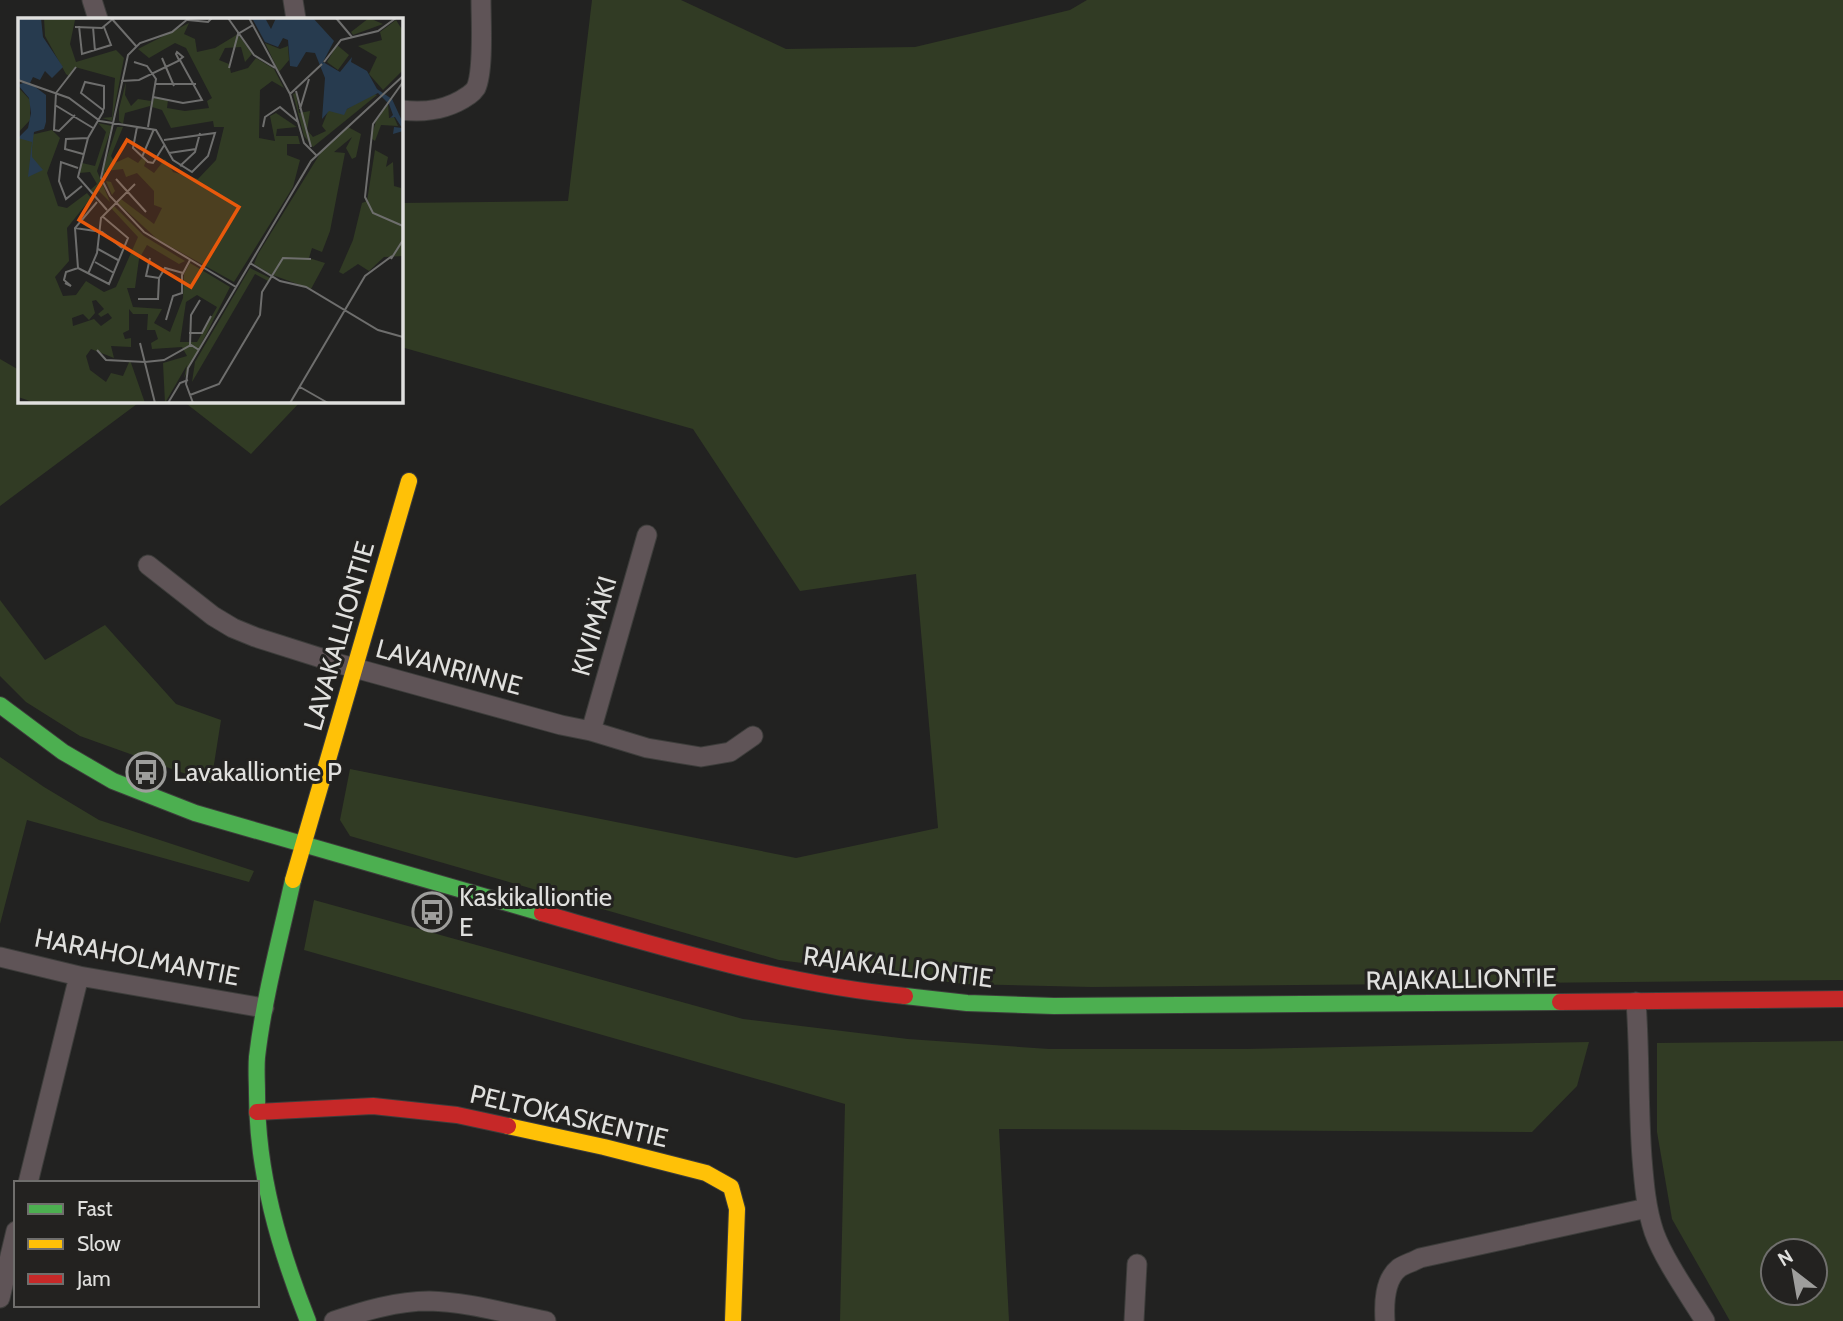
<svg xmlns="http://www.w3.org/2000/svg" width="1843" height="1321" font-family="Cabin,sans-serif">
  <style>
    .green { fill: #313b24; fill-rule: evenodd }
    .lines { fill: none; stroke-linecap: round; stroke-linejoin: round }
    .street-casing { stroke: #3d3d3b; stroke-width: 21 }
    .fast-casing { stroke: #3d3d3b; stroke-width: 18 }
    .slow-casing { stroke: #3d3d3b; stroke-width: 18 }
    .jam-casing { stroke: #3d3d3b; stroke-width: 18 }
    .street { stroke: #5f5457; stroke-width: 19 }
    .fast { stroke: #4caf50; stroke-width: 16 }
    .slow { stroke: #ffc107; stroke-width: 16 }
    .jam { stroke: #c62828; stroke-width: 16 }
    .labels { text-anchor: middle; stroke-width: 6; stroke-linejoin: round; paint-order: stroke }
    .street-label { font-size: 26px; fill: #e0e0de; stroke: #232220 }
    .poi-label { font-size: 26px; fill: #e0e0de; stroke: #232220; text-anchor: start }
    .inset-road { fill: none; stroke: #6e6e6d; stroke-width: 2 }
    .view { fill: #e8590c; fill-opacity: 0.15; stroke: #e8590c; stroke-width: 3.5 }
    .inset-edge { fill: none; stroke: #e0e0de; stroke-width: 3.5 }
  </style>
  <rect width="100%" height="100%" fill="#222221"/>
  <path class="green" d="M 592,0 L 681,0 L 786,49 L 915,47 L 1070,10 L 1087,0 L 1843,0 L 1843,980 L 1092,987 L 964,984 L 779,960 L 350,836 L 340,820 L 350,769 L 796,858 L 938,828 L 916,574 L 800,591 L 693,429 L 401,347 L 401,203 L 568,201 Z
    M 0,359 L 19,370 L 19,401 L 141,401 L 0,506 Z
    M 183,401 L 301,401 L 251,454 Z
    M 0,600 L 45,660 L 105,625 L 176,704 L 221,720 L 211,783 L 80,736 L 26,702 L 0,676 Z
    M 0,757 L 44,787 L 99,820 L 254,871 L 249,882 L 27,820 L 0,924 Z
    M 314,900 L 743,1019 L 908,1039 L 1049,1049 L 1246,1049 L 1589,1042 L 1577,1086 L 1532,1132 L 999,1129 L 1009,1321 L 840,1321 L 845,1104 L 304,950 Z
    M 1843,1041 L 1843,1321 L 1730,1321 L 1672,1219 L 1657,1132 L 1657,1043 ZM 1773,1251 L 1815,1251 L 1815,1293 L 1773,1293 Z"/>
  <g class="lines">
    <g class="street-casing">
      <path id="street" d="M 92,0 L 98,19
        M 293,0 L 296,19
        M 401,110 C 426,113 448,110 469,95 C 472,93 474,91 476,88 C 484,70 481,21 481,0
        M 148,565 L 213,616 L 233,628 L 255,637 L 340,664 L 561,725 L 591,731 L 647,748 L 701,757 L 730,752 L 753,736
        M 591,731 L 647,535
        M 0,957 L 79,976 L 264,1008
        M 1636,1002 C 1640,1054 1638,1106 1642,1158 C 1644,1183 1646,1208 1654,1232 C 1664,1260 1689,1295 1705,1321
        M 28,1183 L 79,976
        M 0,1298 L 16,1231
        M 334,1321 C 364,1311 397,1301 429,1301 C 469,1302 508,1314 546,1321
        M 1134,1321 L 1137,1264
        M 1385,1321 C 1384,1304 1384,1280 1399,1268 C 1405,1264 1413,1262 1420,1258 L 1647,1208"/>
    </g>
    <g class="fast-casing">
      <path id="fast" d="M 0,705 L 63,752 L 113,781 L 195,813 L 542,913
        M 293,880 C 280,939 264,997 257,1057 C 256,1069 257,1082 257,1094 C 257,1173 279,1248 308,1321
        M 905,996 L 967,1003 L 1054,1006 L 1560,1002"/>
    </g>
    <g class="slow-casing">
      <path id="slow" d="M 293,880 L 409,481
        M 508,1126 L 604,1147 L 706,1173 L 731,1187 L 737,1209 L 733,1321"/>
    </g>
    <g class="jam-casing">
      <path id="jam" d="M 542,913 C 661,947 781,984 905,996
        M 1560,1002 L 1843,999
        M 257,1112 L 373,1106 L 457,1115 L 508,1126"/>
    </g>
    <use href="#street" class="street"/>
    <use href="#fast" class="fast"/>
    <use href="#slow" class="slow"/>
    <use href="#jam" class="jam"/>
  </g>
  <defs>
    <g id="bus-ring" transform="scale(2.0125)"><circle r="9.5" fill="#232220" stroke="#9e9e9c" stroke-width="1.5"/><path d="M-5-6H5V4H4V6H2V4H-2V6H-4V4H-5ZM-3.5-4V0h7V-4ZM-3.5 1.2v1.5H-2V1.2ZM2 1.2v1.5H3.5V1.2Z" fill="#9e9e9c"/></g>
  </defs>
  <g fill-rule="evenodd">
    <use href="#bus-ring" x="146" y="772"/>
    <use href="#bus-ring" x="432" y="912"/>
  </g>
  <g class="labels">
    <g class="street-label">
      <text transform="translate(594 626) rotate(-74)" y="9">KIVIMÄKI</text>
      <text transform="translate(339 636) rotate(-74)" y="9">LAVAKALLIONTIE</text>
      <text transform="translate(449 667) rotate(15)" y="9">LAVANRINNE</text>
      <text transform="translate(137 957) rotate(11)" y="9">HARAHOLMANTIE</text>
      <text transform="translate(898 967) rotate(7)" y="9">RAJAKALLIONTIE</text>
      <text transform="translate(1461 979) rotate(-1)" y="9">RAJAKALLIONTIE</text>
      <text transform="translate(569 1116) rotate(13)" y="9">PELTOKASKENTIE</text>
    </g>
    <g class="poi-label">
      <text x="173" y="781">Lavakalliontie P</text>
      <text x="459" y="906">Kaskikalliontie<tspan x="459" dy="30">E</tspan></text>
    </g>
  </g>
  <g transform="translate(18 18)">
    <rect width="385" height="385" fill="#222221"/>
    <path d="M 26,0 L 84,0 L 57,2 L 52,26 L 58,44 L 98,32 L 106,40 L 94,103 L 84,100 L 94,99 L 97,60 L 57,49 L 52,59 L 48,56 L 27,18 ZM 351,0 L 365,6 L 335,17 L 333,14 ZM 378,2 L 385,13 L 385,52 L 365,72 L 351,56 L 359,39 L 340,28 L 364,22 L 362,14 ZM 171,5 L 166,16 L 177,21 L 179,34 L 197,30 L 220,16 L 234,36 L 227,44 L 223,29 L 207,30 L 201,42 L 211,46 L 213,55 L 230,50 L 238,40 L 256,51 L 266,70 L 254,63 L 242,72 L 241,120 L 257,123 L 252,98 L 258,95 L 279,109 L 259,111 L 258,118 L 280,118 L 282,126 L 269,126 L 269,137 L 282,142 L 275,169 L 216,264 L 139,221 L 100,185 L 103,181 L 136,206 L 144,190 L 136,187 L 136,173 L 119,155 L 108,159 L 105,151 L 87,153 L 88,163 L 93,164 L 97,173 L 94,177 L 84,154 L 99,109 L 105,109 L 93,138 L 97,145 L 110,139 L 120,145 L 124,140 L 128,143 L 126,148 L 136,155 L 147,141 L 155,154 L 180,161 L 198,142 L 206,109 L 196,109 L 195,103 L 153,110 L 144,92 L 134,89 L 136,80 L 150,82 L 149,90 L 167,93 L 191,90 L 189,83 L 194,80 L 168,30 L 157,25 L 131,40 L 120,31 ZM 247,25 L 262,31 L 270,28 L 271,42 L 261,54 ZM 319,27 L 331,37 L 320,52 L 309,44 ZM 108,64 L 107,77 L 113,88 L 120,81 L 133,83 L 132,88 L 107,95 L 105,106 L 101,103 L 101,91 ZM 0,69 L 12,82 L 12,102 L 0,115 ZM 278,75 L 281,95 L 292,93 L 289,112 L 295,119 L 308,113 L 304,108 L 310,93 L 316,90 L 323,95 L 354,75 L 359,77 L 295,129 L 286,118 L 275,76 ZM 370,85 L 371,100 L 376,99 L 380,108 L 363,107 L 357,123 L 353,120 L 358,103 ZM 80,105 L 94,108 L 79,153 L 92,184 L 81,173 L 75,178 L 71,173 L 79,166 L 72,154 L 61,155 L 64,145 L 77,148 L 88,114 ZM 330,109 L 343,116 L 338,139 L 334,141 L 328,130 L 334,119 L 316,134 L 327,135 L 312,213 L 304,234 L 294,230 L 291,240 L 307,245 L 293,271 L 252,256 L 236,246 L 240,236 L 303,134 ZM 34,112 L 42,120 L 29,155 L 40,188 L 49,190 L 69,175 L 73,180 L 49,210 L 51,243 L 37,259 L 45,278 L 58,277 L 68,263 L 86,274 L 98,269 L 120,219 L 93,190 L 96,188 L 126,218 L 167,243 L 161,246 L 129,227 L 121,241 L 117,270 L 109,270 L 115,289 L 144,291 L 136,305 L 152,314 L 165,280 L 166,256 L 172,245 L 212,269 L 166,360 L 169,347 L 147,385 L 145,345 L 169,338 L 164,329 L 134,331 L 133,325 L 140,321 L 137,312 L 129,312 L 130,296 L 115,296 L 111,291 L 111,312 L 105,315 L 107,321 L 113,320 L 113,329 L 93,328 L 96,340 L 73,331 L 68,338 L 72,352 L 88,364 L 93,355 L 105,358 L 112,342 L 127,385 L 18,385 L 0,379 L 0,120 ZM 179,277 L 199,289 L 179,324 L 162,324 L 168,284 ZM 78,282 L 86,291 L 80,296 L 83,299 L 90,295 L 94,300 L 83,308 L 76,301 L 55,308 L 54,300 L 65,296 L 71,302 L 77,295 L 74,283 ZM 357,132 L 370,139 L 368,149 L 375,144 L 376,168 L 383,170 L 385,238 L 366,239 L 351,253 L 340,246 L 325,256 L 321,254 L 335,222 L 344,185 L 349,183 ZM 232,250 L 252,260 L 250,263 L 237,256 L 174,364 L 177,344 Z" fill="#313b24" fill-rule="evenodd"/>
    <path d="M 0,0 L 23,0 L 25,19 L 45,49 L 34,60 L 27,53 L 22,62 L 15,59 L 12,65 L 28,77 L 28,104 L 26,111 L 16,114 L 14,130 L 14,139 L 25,152 L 10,159 L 14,124 L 0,120 L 10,110 L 13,95 L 11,80 L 0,67 L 5,65 L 0,61 ZM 234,0 L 247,0 L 253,11 L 258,0 L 295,0 L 316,23 L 305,44 L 322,54 L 334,39 L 333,44 L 349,53 L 359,71 L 374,81 L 385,105 L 385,113 L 375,116 L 376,109 L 384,110 L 377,99 L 372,100 L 375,97 L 371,86 L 360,75 L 329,91 L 326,97 L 311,93 L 304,101 L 307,60 L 297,35 L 288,34 L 279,49 L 272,48 L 270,22 L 265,20 L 260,29 L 247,24 Z" fill="#273b4f"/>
    <path class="inset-road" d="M 171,0 L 154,14 L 122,25 L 110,37 L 83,160 L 92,178 L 126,214 L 218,269M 210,0 L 236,37 L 257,50M 231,0 L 272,76 L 286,125 L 298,137M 318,0 L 334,19M 94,1 L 118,28M 170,2 L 190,4 L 194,0M 61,8 L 64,36 L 93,27 L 86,9M 57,9 L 84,10 L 96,0M 75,9 L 77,33M 159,34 L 165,39 L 161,42 L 158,36 ZM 144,40 L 156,68M 116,44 L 129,48 L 138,61 L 130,109M 306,44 L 323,22 L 360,13 L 378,0M 211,50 L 220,16 L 235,7M 0,62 L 51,80 L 82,103 L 138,112 L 155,142 L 174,154 L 190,138 L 197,115 L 146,122M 103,63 L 121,62 L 162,42 L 184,82 L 165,85 L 135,79M 385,64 L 355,106 L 347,179 L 355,195 L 385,208M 138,66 L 178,66M 278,73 L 293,129M 38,75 L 36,112 L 41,113 L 57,97M 38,75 L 58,49M 272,76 L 304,46M 37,87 L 75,110M 282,91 L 291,61M 85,92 L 63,75 L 67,64 L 86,68 L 86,90 L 85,92 L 85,94 L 70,120 L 60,159 L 89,192M 119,109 L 115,130 L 130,144 L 135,145 L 147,126M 245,109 L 247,99 L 262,89 L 280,104M 151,135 L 178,131M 65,136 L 47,131 L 48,121 L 70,120M 124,139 L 136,111M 162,148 L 177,134 L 182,115M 60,150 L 43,144 L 41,163 L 48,181 L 64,168M 98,161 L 128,194M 57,210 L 84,214 L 104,230M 80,231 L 100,242M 132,240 L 128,258 L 141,260M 373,241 L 385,222M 77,244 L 96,255M 232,245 L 262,263 L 288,269 L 360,312 L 385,319M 60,250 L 91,266 L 110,220 L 84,198M 60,250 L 57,210 L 79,184M 70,256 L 79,235 L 83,200 L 117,166M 47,265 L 53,268 L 46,262 L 48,254 L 60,250M 120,281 L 140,281 L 141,260 L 147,250 L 165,255M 148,302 L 155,278 L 164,275 L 164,257 L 172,242M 171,315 L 184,315 L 193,298M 122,325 L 137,385M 172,327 L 173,297 L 182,282M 79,332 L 88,342 L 127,344 L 146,342 L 173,327 L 181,332M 282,369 L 310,385M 172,377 L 201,366 L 242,297 L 244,274 L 265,240 L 293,241M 150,385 L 162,365 L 170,362M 175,385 L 168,366 L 170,350 L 293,143 L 385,58M 272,385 L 347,258 L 374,238"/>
    <path class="view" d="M 109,122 L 221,189 L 173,269 L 61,202 Z"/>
    <rect width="385" height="385" class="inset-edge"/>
  </g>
  <rect x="14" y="1181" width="245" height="126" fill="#232220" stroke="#6f6e6c" stroke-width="2"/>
  <rect x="28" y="1204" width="35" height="10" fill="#4caf50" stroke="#6f6e6c" stroke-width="2"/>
  <text x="77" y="1216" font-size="21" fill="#e0e0de">Fast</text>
  <rect x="28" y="1239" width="35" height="10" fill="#ffc107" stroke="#6f6e6c" stroke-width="2"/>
  <text x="77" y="1251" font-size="21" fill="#e0e0de">Slow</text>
  <rect x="28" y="1274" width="35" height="10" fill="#c62828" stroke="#6f6e6c" stroke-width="2"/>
  <text x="77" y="1286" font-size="21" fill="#e0e0de">Jam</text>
  <g transform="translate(1794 1272) rotate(329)"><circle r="33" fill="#232220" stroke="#6f6e6c" stroke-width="2"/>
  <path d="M0-5L12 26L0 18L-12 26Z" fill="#9e9e9c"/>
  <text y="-10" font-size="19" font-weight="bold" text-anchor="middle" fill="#e0e0de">N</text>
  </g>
</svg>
